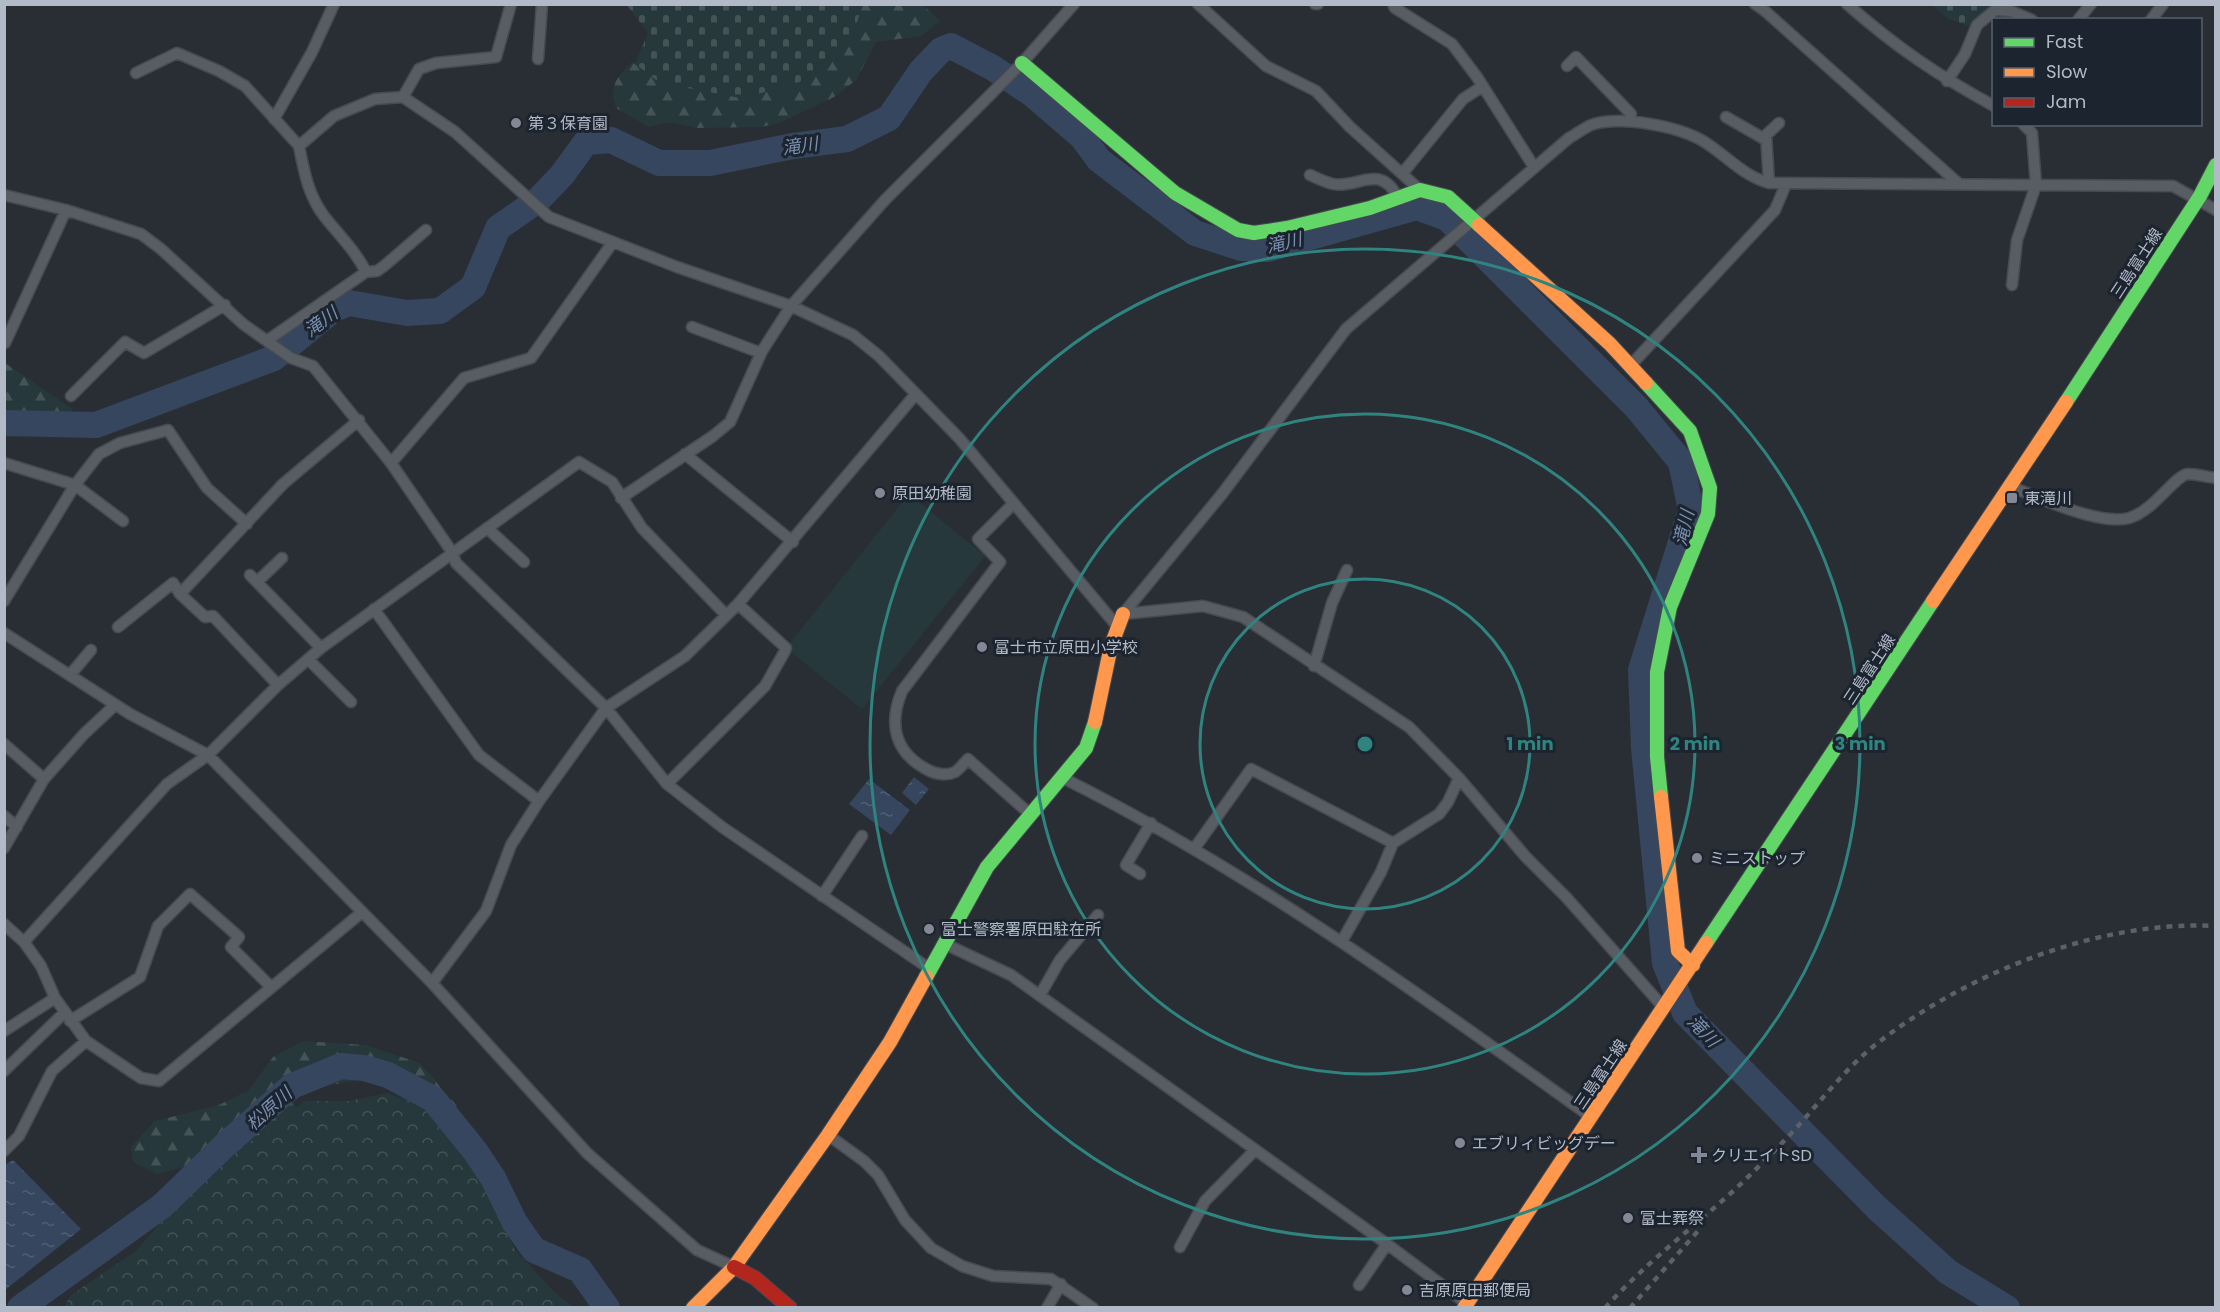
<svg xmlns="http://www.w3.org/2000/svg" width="2220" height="1312" font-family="Poppins,'Noto Sans JP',sans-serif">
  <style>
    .green { fill: #26383b }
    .forest { fill: url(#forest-firs) }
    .cemetery { fill: url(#cemetery-stones) }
    .park { fill: url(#park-crowns) }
    .water { fill: url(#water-ripples) }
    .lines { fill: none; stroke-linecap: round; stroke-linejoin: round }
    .river { stroke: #35465e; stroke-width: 26 }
    .street-casing { stroke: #474a50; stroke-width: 13 }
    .fast-casing { stroke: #474a50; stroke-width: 16 }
    .slow-casing { stroke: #474a50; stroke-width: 16 }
    .jam-casing { stroke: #474a50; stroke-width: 16 }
    .street { stroke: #585c63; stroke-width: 10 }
    .fast { stroke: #63d668; stroke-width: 14 }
    .slow { stroke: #ff974d; stroke-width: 14 }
    .jam { stroke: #b3261e; stroke-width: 14 }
    .rail { stroke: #5c6067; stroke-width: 4.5; stroke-dasharray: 6 6; stroke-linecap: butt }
    .ring { fill: none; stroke: #308480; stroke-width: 3 }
    .poi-dot { fill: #828994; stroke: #1c2430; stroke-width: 2 }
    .labels { text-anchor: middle; stroke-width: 6; stroke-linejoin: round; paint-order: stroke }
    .poi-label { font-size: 16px; fill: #b2bac7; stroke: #1c2430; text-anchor: start }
    .street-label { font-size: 16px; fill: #b2bac7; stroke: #1c2430 }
    .water-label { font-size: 18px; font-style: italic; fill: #7a8faf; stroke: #1c2430 }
    .centre { fill: #308480; stroke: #1c2430; stroke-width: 3 }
    .ring-label { font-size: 18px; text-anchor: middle; font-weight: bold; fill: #308480; stroke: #1c2430; stroke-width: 6; stroke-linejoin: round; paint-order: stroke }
  </style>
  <defs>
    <pattern id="forest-firs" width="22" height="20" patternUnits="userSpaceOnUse" patternTransform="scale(1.5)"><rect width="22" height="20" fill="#26383b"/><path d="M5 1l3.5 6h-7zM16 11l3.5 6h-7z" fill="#435356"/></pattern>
    <pattern id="cemetery-stones" width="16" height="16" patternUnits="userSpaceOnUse" patternTransform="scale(1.5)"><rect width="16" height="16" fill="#26383b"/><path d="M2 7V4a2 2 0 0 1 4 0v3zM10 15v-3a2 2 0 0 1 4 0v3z" fill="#435356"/></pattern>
    <pattern id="park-crowns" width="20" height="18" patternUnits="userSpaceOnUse" patternTransform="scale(1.5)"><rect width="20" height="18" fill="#26383b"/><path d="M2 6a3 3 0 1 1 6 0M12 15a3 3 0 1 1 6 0" fill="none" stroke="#435356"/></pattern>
    <pattern id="water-ripples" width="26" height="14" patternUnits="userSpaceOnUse" patternTransform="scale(1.5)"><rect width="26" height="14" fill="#35465e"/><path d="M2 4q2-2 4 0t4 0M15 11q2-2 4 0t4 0" fill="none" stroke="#505f74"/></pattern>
  </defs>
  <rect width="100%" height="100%" fill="#292e35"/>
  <path class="green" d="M 909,494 L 985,556 L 862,709 L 786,648 Z"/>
  <path class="forest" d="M 863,5 L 923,5 L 940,21 L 921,36 L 876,42 L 856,80 L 834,97 L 779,123 L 761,127 L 697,128 L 669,122 L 649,127 L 616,108 C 609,86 616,78 632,62 L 655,79 L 741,98 L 799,83 L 851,40 Z
    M 5,363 L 71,408 L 76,424 L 5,431 Z
    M 303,1041 L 365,1045 L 420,1063 L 457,1106 L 441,1111 L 388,1075 L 291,1092 L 307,1148 L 253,1169 L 179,1168 L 157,1174 L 133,1162 L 131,1147 L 155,1121 L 219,1105 L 249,1090 L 273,1057 Z"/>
  <path class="cemetery" d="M 627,5 L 863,5 L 851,40 L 797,84 L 741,98 L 660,83 L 635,64 L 648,33 Z
    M 1932,5 L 1997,5 L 1969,26 L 1949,19 Z"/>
  <path class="park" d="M 387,1093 L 430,1108 L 490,1194 L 515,1250 L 554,1292 L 573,1307 L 64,1307 L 71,1295 L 136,1251 L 181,1200 L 219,1165 L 305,1101 L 349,1101 Z"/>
  <path class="water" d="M 914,777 L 929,789 L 916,805 L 902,793 Z
    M 869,779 L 910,810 L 891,835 L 849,804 Z
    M 13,1160 L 81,1229 L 5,1290 L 5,1165 Z"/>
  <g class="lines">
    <path class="river" d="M 4,423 L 96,425 L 274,358 L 334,309 L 349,303 L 407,313 L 440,311 L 473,287 L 498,228 L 538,200 L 562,175 L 586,142 L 611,140 L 659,163 L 710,163 L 793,146 L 847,139 L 889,118 L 921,71 L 941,50 L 951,46 L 993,68 L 1032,94 L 1082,137 L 1099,160 L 1195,233 L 1241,248 L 1268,249 L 1417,207 L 1447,218 L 1637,408 L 1681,462 L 1691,510 L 1641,670 L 1644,748 L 1665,963 L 1685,1013 L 1877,1208 L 1948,1272 L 2007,1308
      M 20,1308 L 162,1206 L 225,1145 L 292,1086 L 341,1066 L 364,1068 L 388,1075 L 433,1099 L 475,1151 L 493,1178 L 515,1223 L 534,1250 L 580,1270 L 607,1308"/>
    <g class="street-casing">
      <path id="street" d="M 1198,4 L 1266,66 L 1316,91 L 1350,127 L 1420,190
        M 1315,4 L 1318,4
        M 1393,4 L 1395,8 L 1452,44 L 1477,77 L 1534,167
        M 1755,4 L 1765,11 L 1958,183
        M 1847,4 C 1896,47 1937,75 1994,106
        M 2078,20 L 2091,4
        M 2151,20 L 2163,4
        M 538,59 L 542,4
        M 1567,66 L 1576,57 L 1631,114
        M 136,73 L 177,53 L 219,71 L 245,86 L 299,146
        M 1947,81 L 1965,54 L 1977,25 L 1995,10 L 2011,11 L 2032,20
        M 403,97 L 419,69 L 436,63 L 496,57 L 511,4
        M 1726,117 L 1766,140
        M 274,119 L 312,52 L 334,4
        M 1402,174 L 1463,99 L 1483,86
        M 1310,175 C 1317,178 1325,182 1333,184 C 1358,189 1379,163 1397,196
        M 1769,183 L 1766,135 L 1779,123
        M 4,195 L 66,210 L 141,234 L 161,249 L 243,324 L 291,358 L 313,366 L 391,463 L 452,552 L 456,563 L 606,708 L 667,784 L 722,827 L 930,969
        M 366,272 L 377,271 L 384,266 L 426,230
        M 2012,285 L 2017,240 L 2036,185 L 2032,133 L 2023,124
        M 692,327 L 761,353
        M 268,340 L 366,272 C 355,250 339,235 324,216 C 308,195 304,171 299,146 L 334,116 L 375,99 L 403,97 L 455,132 L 549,217 L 677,267 L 791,306 L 853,335 L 879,356 L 959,438 L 1117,626
        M 5,343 L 66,210
        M 1630,366 L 1775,210 L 1786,184
        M 71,396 L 125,342 L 144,353 L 225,305
        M 685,454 L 793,542
        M 4,463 L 75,485 L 123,521
        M 391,463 L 464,378 L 531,358 L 613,242
        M 2009,486 C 2038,497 2099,526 2129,518 C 2154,511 2175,475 2188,474 C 2196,474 2207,477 2216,478
        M 621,498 L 713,436 L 730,422 L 762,351 L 791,306 L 884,201 L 1022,63 L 1074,4
        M 1014,503 L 978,539 L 1000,562 L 902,691 C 888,725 895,753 928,770 C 935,774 947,776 955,772 C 959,770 964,763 968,759 L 1031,815
        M 487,528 L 524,562
        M 250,575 L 321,648
        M 257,582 L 282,558
        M 180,594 L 283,484 L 359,420
        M 4,601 L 75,485 L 99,454 L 120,443 L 168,430 L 207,488 L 247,524
        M 374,609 L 479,755 L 539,801
        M 1123,614 L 1222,494 L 1346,329 L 1569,138 C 1577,134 1586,126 1594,124 C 1623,116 1677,126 1703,141 C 1726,155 1743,176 1769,183 L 2173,186 L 2216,210
        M 1123,614 L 1203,606 L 1243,617 L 1409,727 L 1459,778 L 1525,856 L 1566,897 L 1664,1008
        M 118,627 L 173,583 L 180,594 L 205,617 L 213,616 L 278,685
        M 4,633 L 130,714 L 208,755 L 432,983 L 587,1153 L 697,1250 L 734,1267
        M 309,660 L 351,702
        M 1314,666 L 1332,603 L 1347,570
        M 70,675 L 91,650
        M 4,744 L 44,779
        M 1063,778 C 1251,872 1421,995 1591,1117
        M 667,784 L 765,686 L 785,651 L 786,648 L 738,604
        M 4,816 L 17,827
        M 4,848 L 44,779 L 84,734 L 115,705
        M 1194,849 L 1251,769 L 1393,843
        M 1140,874 L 1126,865 L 1151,823
        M 822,896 L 862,836
        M 4,924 L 24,942 L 41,966 L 55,998 L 86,1041 L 141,1078 L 159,1081 L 361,913
        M 1342,941 L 1381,872 L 1393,843 L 1439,814 L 1448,802 L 1459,778
        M 24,942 L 167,784 L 208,755 L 278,685 L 321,648 L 579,462 L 612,482 L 642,528 L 726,615
        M 943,943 L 1011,975 L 1387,1244 L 1466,1303
        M 432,983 L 486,911 L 511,845 L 539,801 L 606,708 L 685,656 L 738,604 L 915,395
        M 1040,995 L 1060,960 L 1098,915
        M 70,1021 L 140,977 L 158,926 L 190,894 L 239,937 L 231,947 L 271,987
        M 4,1031 L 55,998
        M 4,1071 L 64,1013
        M 828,1135 L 864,1161 L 878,1175 L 905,1220 L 931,1248 L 962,1266 L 993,1276 L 1051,1279 L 1093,1308
        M 4,1151 L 19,1136 L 52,1071 L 86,1041
        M 1180,1247 L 1205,1201 L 1255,1150
        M 1359,1285 L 1387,1244
        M 1047,1308 L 1061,1284"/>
    </g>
    <g class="fast-casing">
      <path id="fast" d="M 1022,63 L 1175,193 L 1238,230 L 1254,233 L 1287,228 L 1370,208 L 1420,190 L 1448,197 L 1479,225
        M 1646,383 L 1690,431 L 1710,488 L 1708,514 L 1670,607 L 1657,672 L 1657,757 L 1661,797
        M 2066,402 L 2200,196 L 2216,165
        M 1706,943 L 1933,601
        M 926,977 L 987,867 L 1086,748 L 1095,722"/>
    </g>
    <g class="slow-casing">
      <path id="slow" d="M 1479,225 L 1610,344 L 1646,383
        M 1933,601 L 2066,402
        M 1095,722 L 1111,646 L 1123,614
        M 1661,797 L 1678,951 L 1693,965
        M 693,1308 L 734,1267 L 828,1135 L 890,1042 L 926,977
        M 1464,1308 L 1706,943"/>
    </g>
    <g class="jam-casing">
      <path id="jam" d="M 734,1267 L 755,1278 L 790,1308"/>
    </g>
    <use href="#street" class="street"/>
    <use href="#fast" class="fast"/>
    <use href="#slow" class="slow"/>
    <use href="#jam" class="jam"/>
    <path class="rail" d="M 1605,1308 C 1648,1260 1700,1223 1746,1179 C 1766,1159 1787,1139 1806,1117 C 1828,1092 1849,1066 1875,1045 C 1967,973 2098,920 2216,926
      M 1630,1308 L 1699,1230"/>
  </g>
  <g class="ring">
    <circle cx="1365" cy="744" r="165"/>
    <circle cx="1365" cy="744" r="330"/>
    <circle cx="1365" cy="744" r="495"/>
  </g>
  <g class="poi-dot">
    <circle cx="516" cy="123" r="6"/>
    <circle cx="880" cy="493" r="6"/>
    <rect x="2006" y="492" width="12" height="12" rx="3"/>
    <circle cx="982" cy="647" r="6"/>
    <circle cx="1697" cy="858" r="6"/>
    <circle cx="929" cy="929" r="6"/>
    <circle cx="1460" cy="1143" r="6"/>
    <path d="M1696 1146h6v6h6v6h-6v6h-6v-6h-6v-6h6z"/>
    <circle cx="1628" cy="1218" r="6"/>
    <circle cx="1407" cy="1290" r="6"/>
  </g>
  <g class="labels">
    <g class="poi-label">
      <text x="528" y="129">第３保育園</text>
      <text x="892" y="499">原田幼稚園</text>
      <text x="2024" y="504">東滝川</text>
      <text x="994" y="653">富士市立原田小学校</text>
      <text x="1709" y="864">ミニストップ</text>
      <text x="941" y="935">富士警察署原田駐在所</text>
      <text x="1472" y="1149">エブリィビッグデー</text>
      <text x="1711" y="1161">クリエイトSD</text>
      <text x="1640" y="1224">富士葬祭</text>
      <text x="1419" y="1296">吉原原田郵便局</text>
    </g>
    <g class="street-label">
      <text transform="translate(2136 263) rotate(-57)" y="6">三島富士線</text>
      <text transform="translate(1869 669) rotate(-57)" y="6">三島富士線</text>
      <text transform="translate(1600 1074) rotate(-56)" y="6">三島富士線</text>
    </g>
    <g class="water-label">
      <text transform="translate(800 146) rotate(-8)" y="6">滝川</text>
      <text transform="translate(1284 243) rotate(-13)" y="6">滝川</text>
      <text transform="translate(321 322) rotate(-36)" y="6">滝川</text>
      <text transform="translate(1684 528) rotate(-77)" y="6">滝川</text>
      <text transform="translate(1703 1031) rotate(46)" y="6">滝川</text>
      <text transform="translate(269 1109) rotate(-42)" y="6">松原川</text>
    </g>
  </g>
  <circle cx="1365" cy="744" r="9" class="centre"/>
  <g class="ring-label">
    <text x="1530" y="750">1 min</text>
    <text x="1695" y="750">2 min</text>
    <text x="1860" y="750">3 min</text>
  </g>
  <rect width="2220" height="1312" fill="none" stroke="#b2bac7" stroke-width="12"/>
  <rect x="1992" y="18" width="210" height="108" fill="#1c2430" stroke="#58606c" stroke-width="1.5"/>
  <rect x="2004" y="38" width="30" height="9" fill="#63d668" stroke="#58606c" stroke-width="1.5"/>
  <text x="2046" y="48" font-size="18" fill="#b2bac7">Fast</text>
  <rect x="2004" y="68" width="30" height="9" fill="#ff974d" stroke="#58606c" stroke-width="1.5"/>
  <text x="2046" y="78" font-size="18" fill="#b2bac7">Slow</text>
  <rect x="2004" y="98" width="30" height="9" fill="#b3261e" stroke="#58606c" stroke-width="1.5"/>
  <text x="2046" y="108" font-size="18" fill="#b2bac7">Jam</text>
</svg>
